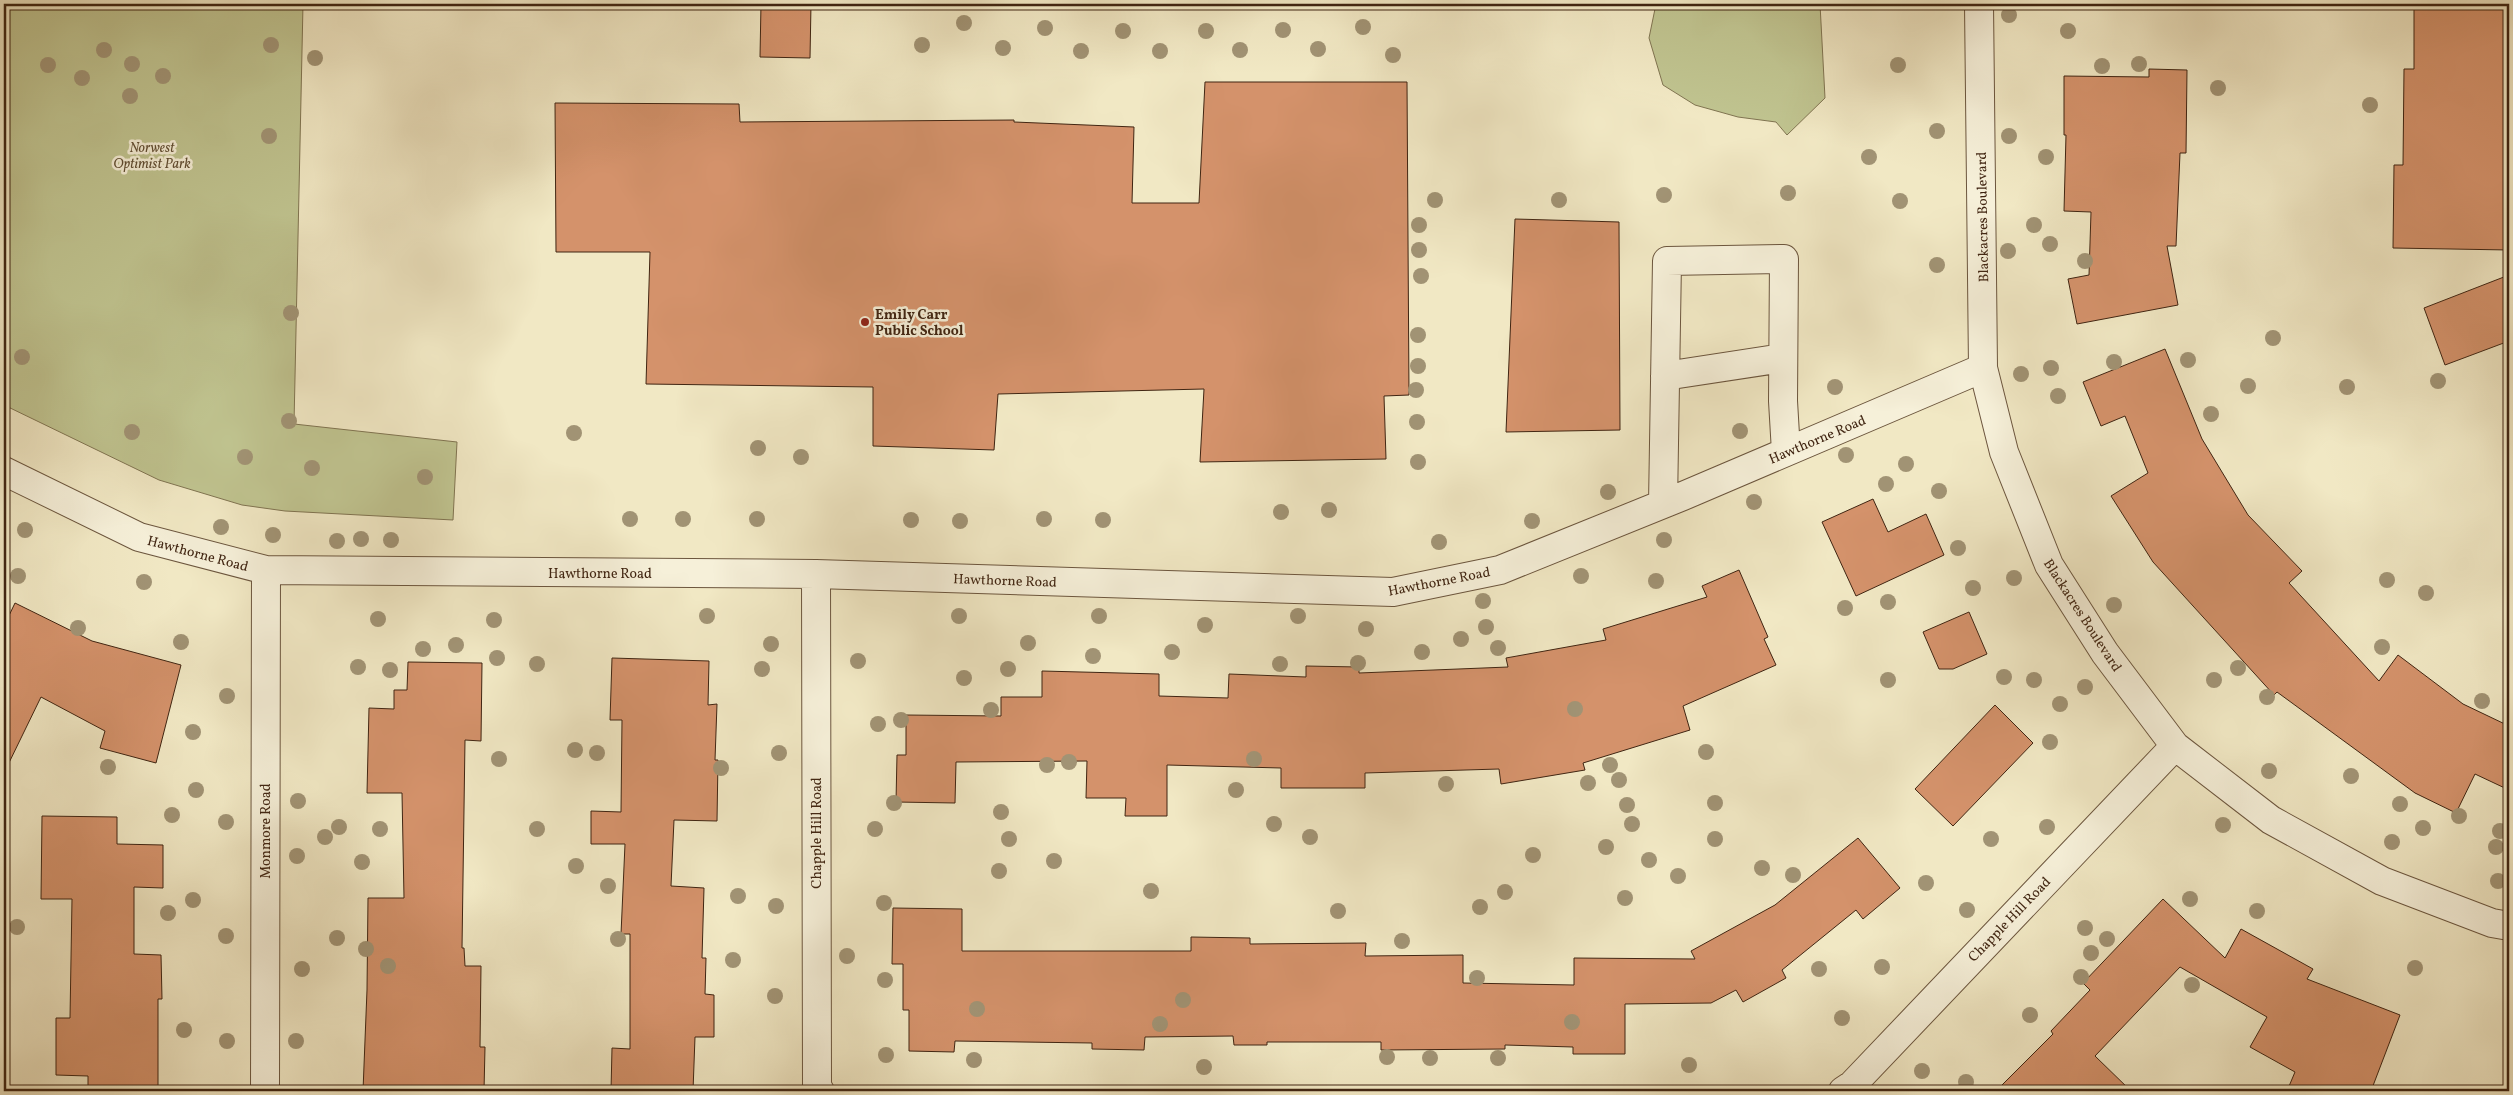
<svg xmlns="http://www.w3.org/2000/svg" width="2513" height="1095" font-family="Vollkorn,serif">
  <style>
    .green { fill: #c0c490; stroke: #807451 }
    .building { fill: #d4926b; stroke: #402512 }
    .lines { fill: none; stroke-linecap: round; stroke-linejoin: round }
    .minor-casing { stroke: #6c563e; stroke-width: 30 }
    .minor { stroke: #f6f0d9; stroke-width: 28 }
    .tree { fill: #a19374 }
    .poi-dot { fill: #8f2418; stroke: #f6f0d9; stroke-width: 2 }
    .labels { text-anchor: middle; stroke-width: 5; stroke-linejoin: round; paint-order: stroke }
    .park-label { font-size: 14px; font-style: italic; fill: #604d32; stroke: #f6f0d9 }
    .street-label { font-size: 14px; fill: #402512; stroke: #f6f0d9 }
    .poi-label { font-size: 14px; font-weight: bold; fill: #402512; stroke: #f6f0d9; text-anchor: start }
  </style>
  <rect width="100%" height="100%" fill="#f1e8c4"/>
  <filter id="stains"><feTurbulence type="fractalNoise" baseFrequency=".004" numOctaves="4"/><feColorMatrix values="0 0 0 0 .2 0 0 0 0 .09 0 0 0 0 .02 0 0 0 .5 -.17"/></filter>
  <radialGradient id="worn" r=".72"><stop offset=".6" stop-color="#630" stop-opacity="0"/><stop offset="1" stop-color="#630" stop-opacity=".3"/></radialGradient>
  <path class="green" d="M 4,4 L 303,4 L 294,424 L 457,442 L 453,520 L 285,511 L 242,505 L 159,480 L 4,405 Z
    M 1656,4 L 1820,4 L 1825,98 L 1787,135 L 1776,122 L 1738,117 L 1695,105 L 1663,85 L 1649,38 Z"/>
  <path class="building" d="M 761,4 L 811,4 L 810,58 L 760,57 Z
    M 2414,4 L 2491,4 L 2491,9 L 2509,9 L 2509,250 L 2393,248 L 2394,165 L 2403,165 L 2404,69 L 2414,69 Z
    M 2149,69 L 2187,70 L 2186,153 L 2180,153 L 2176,246 L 2167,246 L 2178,305 L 2077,324 L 2068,279 L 2089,275 L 2091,212 L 2064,211 L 2066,135 L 2064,135 L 2064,76 L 2149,77 Z
    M 1205,82 L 1407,82 L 1409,395 L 1384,396 L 1386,459 L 1200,462 L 1204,389 L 998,394 L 994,450 L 873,446 L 873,387 L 646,384 L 650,252 L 556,252 L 555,103 L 739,104 L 740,122 L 1014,120 L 1014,122 L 1134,127 L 1132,203 L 1199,203 Z
    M 1515,219 L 1619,222 L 1620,430 L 1506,432 Z
    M 2509,275 L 2509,341 L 2445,365 L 2424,308 Z
    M 2165,349 L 2202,439 L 2248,515 L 2302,571 L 2289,583 L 2379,681 L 2398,655 L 2463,704 L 2509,726 L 2509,790 L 2475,774 L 2456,813 L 2415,793 L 2277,692 L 2274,695 L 2153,562 L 2111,496 L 2148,473 L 2125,416 L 2101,426 L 2083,382 Z
    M 1873,499 L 1888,532 L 1926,514 L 1944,555 L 1856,596 L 1822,522 Z
    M 1739,570 L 1768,637 L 1764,639 L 1776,665 L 1683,706 L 1690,730 L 1583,763 L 1585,770 L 1501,784 L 1499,769 L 1365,773 L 1365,788 L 1281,788 L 1281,768 L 1167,765 L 1167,816 L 1125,816 L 1126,798 L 1086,798 L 1087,761 L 956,762 L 955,803 L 896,802 L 897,755 L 906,755 L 906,715 L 1001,716 L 1001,697 L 1042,697 L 1042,671 L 1159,674 L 1159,696 L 1228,698 L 1229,674 L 1306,677 L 1306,666 L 1359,667 L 1359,673 L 1508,667 L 1506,658 L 1606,640 L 1603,629 L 1707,597 L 1702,586 Z
    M 15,603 L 92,641 L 181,665 L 156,763 L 100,748 L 105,731 L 41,697 L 4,773 L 4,626 Z
    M 1969,612 L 1987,654 L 1953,669 L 1939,669 L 1923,632 Z
    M 612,658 L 709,661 L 708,705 L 717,704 L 715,760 L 718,760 L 717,821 L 674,820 L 671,886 L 704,888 L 702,958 L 706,958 L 705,994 L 714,995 L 714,1037 L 695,1037 L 693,1091 L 611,1091 L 612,1048 L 630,1049 L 630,934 L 621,934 L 625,844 L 591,844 L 591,811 L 621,812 L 622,720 L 610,720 Z
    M 408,662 L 482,663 L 481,741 L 465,740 L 462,948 L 464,948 L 465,966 L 481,966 L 480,1047 L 485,1047 L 484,1091 L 363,1091 L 367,990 L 368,898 L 404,898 L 402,793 L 367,793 L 369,708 L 394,709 L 394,690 L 407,690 Z
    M 1995,705 L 2033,743 L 1953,826 L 1915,789 Z
    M 42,816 L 117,817 L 117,844 L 163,845 L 163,888 L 134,887 L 134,954 L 161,955 L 162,999 L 158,999 L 158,1091 L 88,1091 L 88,1076 L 56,1075 L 56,1018 L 70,1018 L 72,899 L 41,899 Z
    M 1858,838 L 1900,888 L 1863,919 L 1856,910 L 1782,970 L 1786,978 L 1743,1002 L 1736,990 L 1711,1003 L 1625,1004 L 1625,1054 L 1573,1054 L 1573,1047 L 1505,1045 L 1505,1049 L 1381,1050 L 1381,1042 L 1267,1042 L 1267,1045 L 1234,1045 L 1233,1036 L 1145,1037 L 1144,1050 L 1092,1049 L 1092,1043 L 955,1041 L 954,1052 L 909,1051 L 909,1010 L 903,1010 L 903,964 L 892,964 L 893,908 L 962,909 L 962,951 L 1191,951 L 1191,937 L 1250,938 L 1250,944 L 1366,943 L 1365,956 L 1463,955 L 1463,983 L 1574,985 L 1574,958 L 1695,959 L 1691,951 L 1775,905 Z
    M 2163,899 L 2225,958 L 2241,929 L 2313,969 L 2307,979 L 2400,1015 L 2371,1091 L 2287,1091 L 2295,1072 L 2250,1047 L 2267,1017 L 2180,967 L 2095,1056 L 2131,1091 L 1996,1091 L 2053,1034 L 2051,1031 L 2090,990 L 2083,983 Z"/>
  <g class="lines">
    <g class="minor-casing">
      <path id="minor" d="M 1979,4 L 1983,368 L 2004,452 L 2049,565 L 2105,653 L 2175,746 L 2271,820 L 2382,881 L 2492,923 L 2509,926
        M 1665,376 L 1783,358
        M 4,471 L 139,537 L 266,570 L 816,574 L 1393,592 L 1500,570 L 1683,496 L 1983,368
        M 1663,504 L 1667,261 L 1784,259 L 1783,401 L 1786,452
        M 816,574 L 817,1087 L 820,1091
        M 265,1091 L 266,570
        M 1843,1091 L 1852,1085 L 2175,746"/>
    </g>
    <use href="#minor" class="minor"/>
  </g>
  <g class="tree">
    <circle cx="2009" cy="15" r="8"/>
    <circle cx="964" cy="23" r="8"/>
    <circle cx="1363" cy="27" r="8"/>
    <circle cx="1045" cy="28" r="8"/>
    <circle cx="1283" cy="30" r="8"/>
    <circle cx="1123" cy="31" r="8"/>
    <circle cx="1206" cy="31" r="8"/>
    <circle cx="2068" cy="31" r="8"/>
    <circle cx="271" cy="45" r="8"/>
    <circle cx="922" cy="45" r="8"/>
    <circle cx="1003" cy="48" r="8"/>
    <circle cx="1318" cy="49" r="8"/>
    <circle cx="104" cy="50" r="8"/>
    <circle cx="1240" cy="50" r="8"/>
    <circle cx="1081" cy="51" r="8"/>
    <circle cx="1160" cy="51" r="8"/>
    <circle cx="1393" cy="55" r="8"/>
    <circle cx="315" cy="58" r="8"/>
    <circle cx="132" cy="64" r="8"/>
    <circle cx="2139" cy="64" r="8"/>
    <circle cx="48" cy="65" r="8"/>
    <circle cx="1898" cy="65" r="8"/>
    <circle cx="2102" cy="66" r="8"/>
    <circle cx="163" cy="76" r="8"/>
    <circle cx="82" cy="78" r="8"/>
    <circle cx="2218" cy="88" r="8"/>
    <circle cx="130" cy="96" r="8"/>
    <circle cx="2370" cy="105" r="8"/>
    <circle cx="1937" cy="131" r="8"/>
    <circle cx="269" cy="136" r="8"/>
    <circle cx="2009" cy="136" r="8"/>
    <circle cx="1869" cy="157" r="8"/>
    <circle cx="2046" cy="157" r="8"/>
    <circle cx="1788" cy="193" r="8"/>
    <circle cx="1664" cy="195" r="8"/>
    <circle cx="1435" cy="200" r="8"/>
    <circle cx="1559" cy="200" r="8"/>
    <circle cx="1900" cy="201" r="8"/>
    <circle cx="1419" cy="225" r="8"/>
    <circle cx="2034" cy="225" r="8"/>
    <circle cx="2050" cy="244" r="8"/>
    <circle cx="1419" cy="250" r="8"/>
    <circle cx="2008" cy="251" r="8"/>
    <circle cx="2085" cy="261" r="8"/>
    <circle cx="1937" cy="265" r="8"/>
    <circle cx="1421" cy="276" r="8"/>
    <circle cx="291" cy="313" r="8"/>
    <circle cx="1418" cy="335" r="8"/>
    <circle cx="2273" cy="338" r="8"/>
    <circle cx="22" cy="357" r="8"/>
    <circle cx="2188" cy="360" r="8"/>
    <circle cx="2114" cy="362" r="8"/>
    <circle cx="1418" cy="366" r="8"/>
    <circle cx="2051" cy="368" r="8"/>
    <circle cx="2021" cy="374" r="8"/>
    <circle cx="2438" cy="381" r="8"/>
    <circle cx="2248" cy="386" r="8"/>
    <circle cx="1835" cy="387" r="8"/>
    <circle cx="2347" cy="387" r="8"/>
    <circle cx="1416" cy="390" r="8"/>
    <circle cx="2058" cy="396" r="8"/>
    <circle cx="2211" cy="414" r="8"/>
    <circle cx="289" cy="421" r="8"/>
    <circle cx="1417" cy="422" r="8"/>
    <circle cx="1740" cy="431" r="8"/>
    <circle cx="132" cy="432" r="8"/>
    <circle cx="574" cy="433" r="8"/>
    <circle cx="758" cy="448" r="8"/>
    <circle cx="1846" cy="455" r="8"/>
    <circle cx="245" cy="457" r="8"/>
    <circle cx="801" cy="457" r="8"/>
    <circle cx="1418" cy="462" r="8"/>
    <circle cx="1906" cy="464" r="8"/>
    <circle cx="312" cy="468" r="8"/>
    <circle cx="425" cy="477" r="8"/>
    <circle cx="1886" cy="484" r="8"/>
    <circle cx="1939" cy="491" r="8"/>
    <circle cx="1608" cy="492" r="8"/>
    <circle cx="1754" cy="502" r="8"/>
    <circle cx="1329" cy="510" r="8"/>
    <circle cx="1281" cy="512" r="8"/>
    <circle cx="630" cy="519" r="8"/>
    <circle cx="683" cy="519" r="8"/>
    <circle cx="757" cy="519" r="8"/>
    <circle cx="1044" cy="519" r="8"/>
    <circle cx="911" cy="520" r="8"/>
    <circle cx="1103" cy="520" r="8"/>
    <circle cx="960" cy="521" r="8"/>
    <circle cx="1532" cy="521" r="8"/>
    <circle cx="221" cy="527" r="8"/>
    <circle cx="25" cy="530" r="8"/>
    <circle cx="273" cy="535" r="8"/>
    <circle cx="361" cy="539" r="8"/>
    <circle cx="391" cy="540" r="8"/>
    <circle cx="1664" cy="540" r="8"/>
    <circle cx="337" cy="541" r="8"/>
    <circle cx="1439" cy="542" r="8"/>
    <circle cx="1958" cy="548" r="8"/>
    <circle cx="18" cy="576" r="8"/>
    <circle cx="1581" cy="576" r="8"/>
    <circle cx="2014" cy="578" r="8"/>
    <circle cx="2387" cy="580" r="8"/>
    <circle cx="1656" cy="581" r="8"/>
    <circle cx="144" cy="582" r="8"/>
    <circle cx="1973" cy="588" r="8"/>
    <circle cx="2426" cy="593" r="8"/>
    <circle cx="1483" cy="601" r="8"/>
    <circle cx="1888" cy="602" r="8"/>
    <circle cx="2114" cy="605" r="8"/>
    <circle cx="1845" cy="608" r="8"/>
    <circle cx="707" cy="616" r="8"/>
    <circle cx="959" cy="616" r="8"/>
    <circle cx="1099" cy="616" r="8"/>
    <circle cx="1298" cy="616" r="8"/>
    <circle cx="378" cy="619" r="8"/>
    <circle cx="494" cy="620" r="8"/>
    <circle cx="1205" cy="625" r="8"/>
    <circle cx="1486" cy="627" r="8"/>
    <circle cx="78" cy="628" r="8"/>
    <circle cx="1366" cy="629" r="8"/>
    <circle cx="1461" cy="639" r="8"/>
    <circle cx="181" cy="642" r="8"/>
    <circle cx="1028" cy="643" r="8"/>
    <circle cx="771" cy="644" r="8"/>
    <circle cx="456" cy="645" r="8"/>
    <circle cx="2382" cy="647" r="8"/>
    <circle cx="1498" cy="648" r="8"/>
    <circle cx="423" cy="649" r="8"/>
    <circle cx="1172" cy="652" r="8"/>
    <circle cx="1422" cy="652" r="8"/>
    <circle cx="1093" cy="656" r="8"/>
    <circle cx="497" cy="658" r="8"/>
    <circle cx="858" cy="661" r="8"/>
    <circle cx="1358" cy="663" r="8"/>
    <circle cx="537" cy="664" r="8"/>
    <circle cx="1280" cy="664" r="8"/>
    <circle cx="358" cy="667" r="8"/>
    <circle cx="2238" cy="668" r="8"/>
    <circle cx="762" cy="669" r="8"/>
    <circle cx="1008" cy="669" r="8"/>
    <circle cx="390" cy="670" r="8"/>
    <circle cx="2004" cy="677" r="8"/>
    <circle cx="964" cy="678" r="8"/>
    <circle cx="1888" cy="680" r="8"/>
    <circle cx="2034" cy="680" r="8"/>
    <circle cx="2214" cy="680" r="8"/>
    <circle cx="2085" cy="687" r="8"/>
    <circle cx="227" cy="696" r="8"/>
    <circle cx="2267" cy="697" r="8"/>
    <circle cx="2482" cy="701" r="8"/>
    <circle cx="2060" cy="704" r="8"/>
    <circle cx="1575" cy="709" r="8"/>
    <circle cx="991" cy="710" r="8"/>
    <circle cx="901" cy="720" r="8"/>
    <circle cx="878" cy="724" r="8"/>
    <circle cx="193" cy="732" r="8"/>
    <circle cx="2050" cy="742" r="8"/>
    <circle cx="575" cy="750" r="8"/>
    <circle cx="1706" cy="752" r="8"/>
    <circle cx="597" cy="753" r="8"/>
    <circle cx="779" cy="753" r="8"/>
    <circle cx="499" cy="759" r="8"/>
    <circle cx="1254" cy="759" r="8"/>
    <circle cx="1069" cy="762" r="8"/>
    <circle cx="1047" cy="765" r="8"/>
    <circle cx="1610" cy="765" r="8"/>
    <circle cx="108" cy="767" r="8"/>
    <circle cx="721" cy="768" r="8"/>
    <circle cx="2269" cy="771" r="8"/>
    <circle cx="2351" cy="776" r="8"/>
    <circle cx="1619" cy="780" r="8"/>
    <circle cx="1588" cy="783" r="8"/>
    <circle cx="1446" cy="784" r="8"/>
    <circle cx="196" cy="790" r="8"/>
    <circle cx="1236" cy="790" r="8"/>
    <circle cx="298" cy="801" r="8"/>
    <circle cx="894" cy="803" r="8"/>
    <circle cx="1715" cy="803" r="8"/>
    <circle cx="2400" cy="804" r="8"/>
    <circle cx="1627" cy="805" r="8"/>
    <circle cx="1001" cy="812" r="8"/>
    <circle cx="172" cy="815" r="8"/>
    <circle cx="2459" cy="816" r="8"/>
    <circle cx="226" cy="822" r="8"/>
    <circle cx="1274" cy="824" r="8"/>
    <circle cx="1632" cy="824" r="8"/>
    <circle cx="2223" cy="825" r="8"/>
    <circle cx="339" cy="827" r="8"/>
    <circle cx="2047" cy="827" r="8"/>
    <circle cx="2423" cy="828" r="8"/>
    <circle cx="380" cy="829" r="8"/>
    <circle cx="537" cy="829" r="8"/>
    <circle cx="875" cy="829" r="8"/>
    <circle cx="2500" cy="831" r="8"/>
    <circle cx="325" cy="837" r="8"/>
    <circle cx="1310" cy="837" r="8"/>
    <circle cx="1009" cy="839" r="8"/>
    <circle cx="1715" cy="839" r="8"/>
    <circle cx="1991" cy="839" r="8"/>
    <circle cx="2392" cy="842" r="8"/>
    <circle cx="1606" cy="847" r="8"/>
    <circle cx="2496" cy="847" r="8"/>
    <circle cx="1533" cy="855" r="8"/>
    <circle cx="297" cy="856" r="8"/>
    <circle cx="1649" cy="860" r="8"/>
    <circle cx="1054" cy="861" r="8"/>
    <circle cx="362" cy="862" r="8"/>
    <circle cx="576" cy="866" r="8"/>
    <circle cx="1762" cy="868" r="8"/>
    <circle cx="999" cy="871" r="8"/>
    <circle cx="1793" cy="875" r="8"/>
    <circle cx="1678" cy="876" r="8"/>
    <circle cx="2498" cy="881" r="8"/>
    <circle cx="1926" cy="883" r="8"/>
    <circle cx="608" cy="886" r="8"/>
    <circle cx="1151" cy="891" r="8"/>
    <circle cx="1505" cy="892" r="8"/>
    <circle cx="738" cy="896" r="8"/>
    <circle cx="1625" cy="898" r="8"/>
    <circle cx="2190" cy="899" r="8"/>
    <circle cx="193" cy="900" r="8"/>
    <circle cx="884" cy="903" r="8"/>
    <circle cx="776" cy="906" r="8"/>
    <circle cx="1480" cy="907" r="8"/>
    <circle cx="1967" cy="910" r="8"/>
    <circle cx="1338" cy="911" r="8"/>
    <circle cx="2257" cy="911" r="8"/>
    <circle cx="168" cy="913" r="8"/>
    <circle cx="17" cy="927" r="8"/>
    <circle cx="2085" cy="928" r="8"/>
    <circle cx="226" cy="936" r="8"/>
    <circle cx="337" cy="938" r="8"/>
    <circle cx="618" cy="939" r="8"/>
    <circle cx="2107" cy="939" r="8"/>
    <circle cx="1402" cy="941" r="8"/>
    <circle cx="366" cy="949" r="8"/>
    <circle cx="2091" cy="953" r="8"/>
    <circle cx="847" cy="956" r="8"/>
    <circle cx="733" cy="960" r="8"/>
    <circle cx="388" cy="966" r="8"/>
    <circle cx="1882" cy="967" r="8"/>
    <circle cx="2415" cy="968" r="8"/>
    <circle cx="302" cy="969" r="8"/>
    <circle cx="1819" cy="969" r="8"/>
    <circle cx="2081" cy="977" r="8"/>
    <circle cx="1477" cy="978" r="8"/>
    <circle cx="885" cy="980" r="8"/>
    <circle cx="2192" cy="985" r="8"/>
    <circle cx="775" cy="996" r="8"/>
    <circle cx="1183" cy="1000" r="8"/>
    <circle cx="977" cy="1009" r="8"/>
    <circle cx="2030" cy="1015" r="8"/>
    <circle cx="1842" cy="1018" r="8"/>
    <circle cx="1572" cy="1022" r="8"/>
    <circle cx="1160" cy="1024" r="8"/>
    <circle cx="184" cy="1030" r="8"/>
    <circle cx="227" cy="1041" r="8"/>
    <circle cx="296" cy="1041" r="8"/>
    <circle cx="886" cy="1055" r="8"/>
    <circle cx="1387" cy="1057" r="8"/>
    <circle cx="1430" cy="1058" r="8"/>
    <circle cx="1498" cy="1058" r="8"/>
    <circle cx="974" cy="1060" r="8"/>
    <circle cx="1689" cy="1065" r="8"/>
    <circle cx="1204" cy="1067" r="8"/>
    <circle cx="1922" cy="1071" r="8"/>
    <circle cx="1966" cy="1082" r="8"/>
  </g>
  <circle class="poi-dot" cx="865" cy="322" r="5"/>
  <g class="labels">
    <g class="park-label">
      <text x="152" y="152">Norwest<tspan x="152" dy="16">Optimist Park</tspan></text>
    </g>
    <g class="street-label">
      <text transform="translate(1982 217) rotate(-91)" y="5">Blackacres Boulevard</text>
      <text transform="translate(1817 439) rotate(-23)" y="5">Hawthorne Road</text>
      <text transform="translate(198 553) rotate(15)" y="5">Hawthorne Road</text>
      <text x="600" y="578">Hawthorne Road</text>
      <text transform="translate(1005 580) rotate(2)" y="5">Hawthorne Road</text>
      <text transform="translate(1439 581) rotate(-11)" y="5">Hawthorne Road</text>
      <text transform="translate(2083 615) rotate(57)" y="5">Blackacres Boulevard</text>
      <text transform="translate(265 831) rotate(-90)" y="5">Monmore Road</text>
      <text transform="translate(816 833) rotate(-90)" y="5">Chapple Hill Road</text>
      <text transform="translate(2009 919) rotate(-46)" y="5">Chapple Hill Road</text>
    </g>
    <g class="poi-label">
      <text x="875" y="319">Emily Carr<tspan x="875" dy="16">Public School</tspan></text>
    </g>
  </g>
  <rect width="2513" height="1095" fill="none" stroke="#f1e8c4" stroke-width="20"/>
  <rect x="5" y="5" width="2503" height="1085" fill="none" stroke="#402512" stroke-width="2.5"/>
  <rect x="10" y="10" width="2493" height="1075" fill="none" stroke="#402512"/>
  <rect width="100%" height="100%" filter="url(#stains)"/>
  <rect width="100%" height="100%" fill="url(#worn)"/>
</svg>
